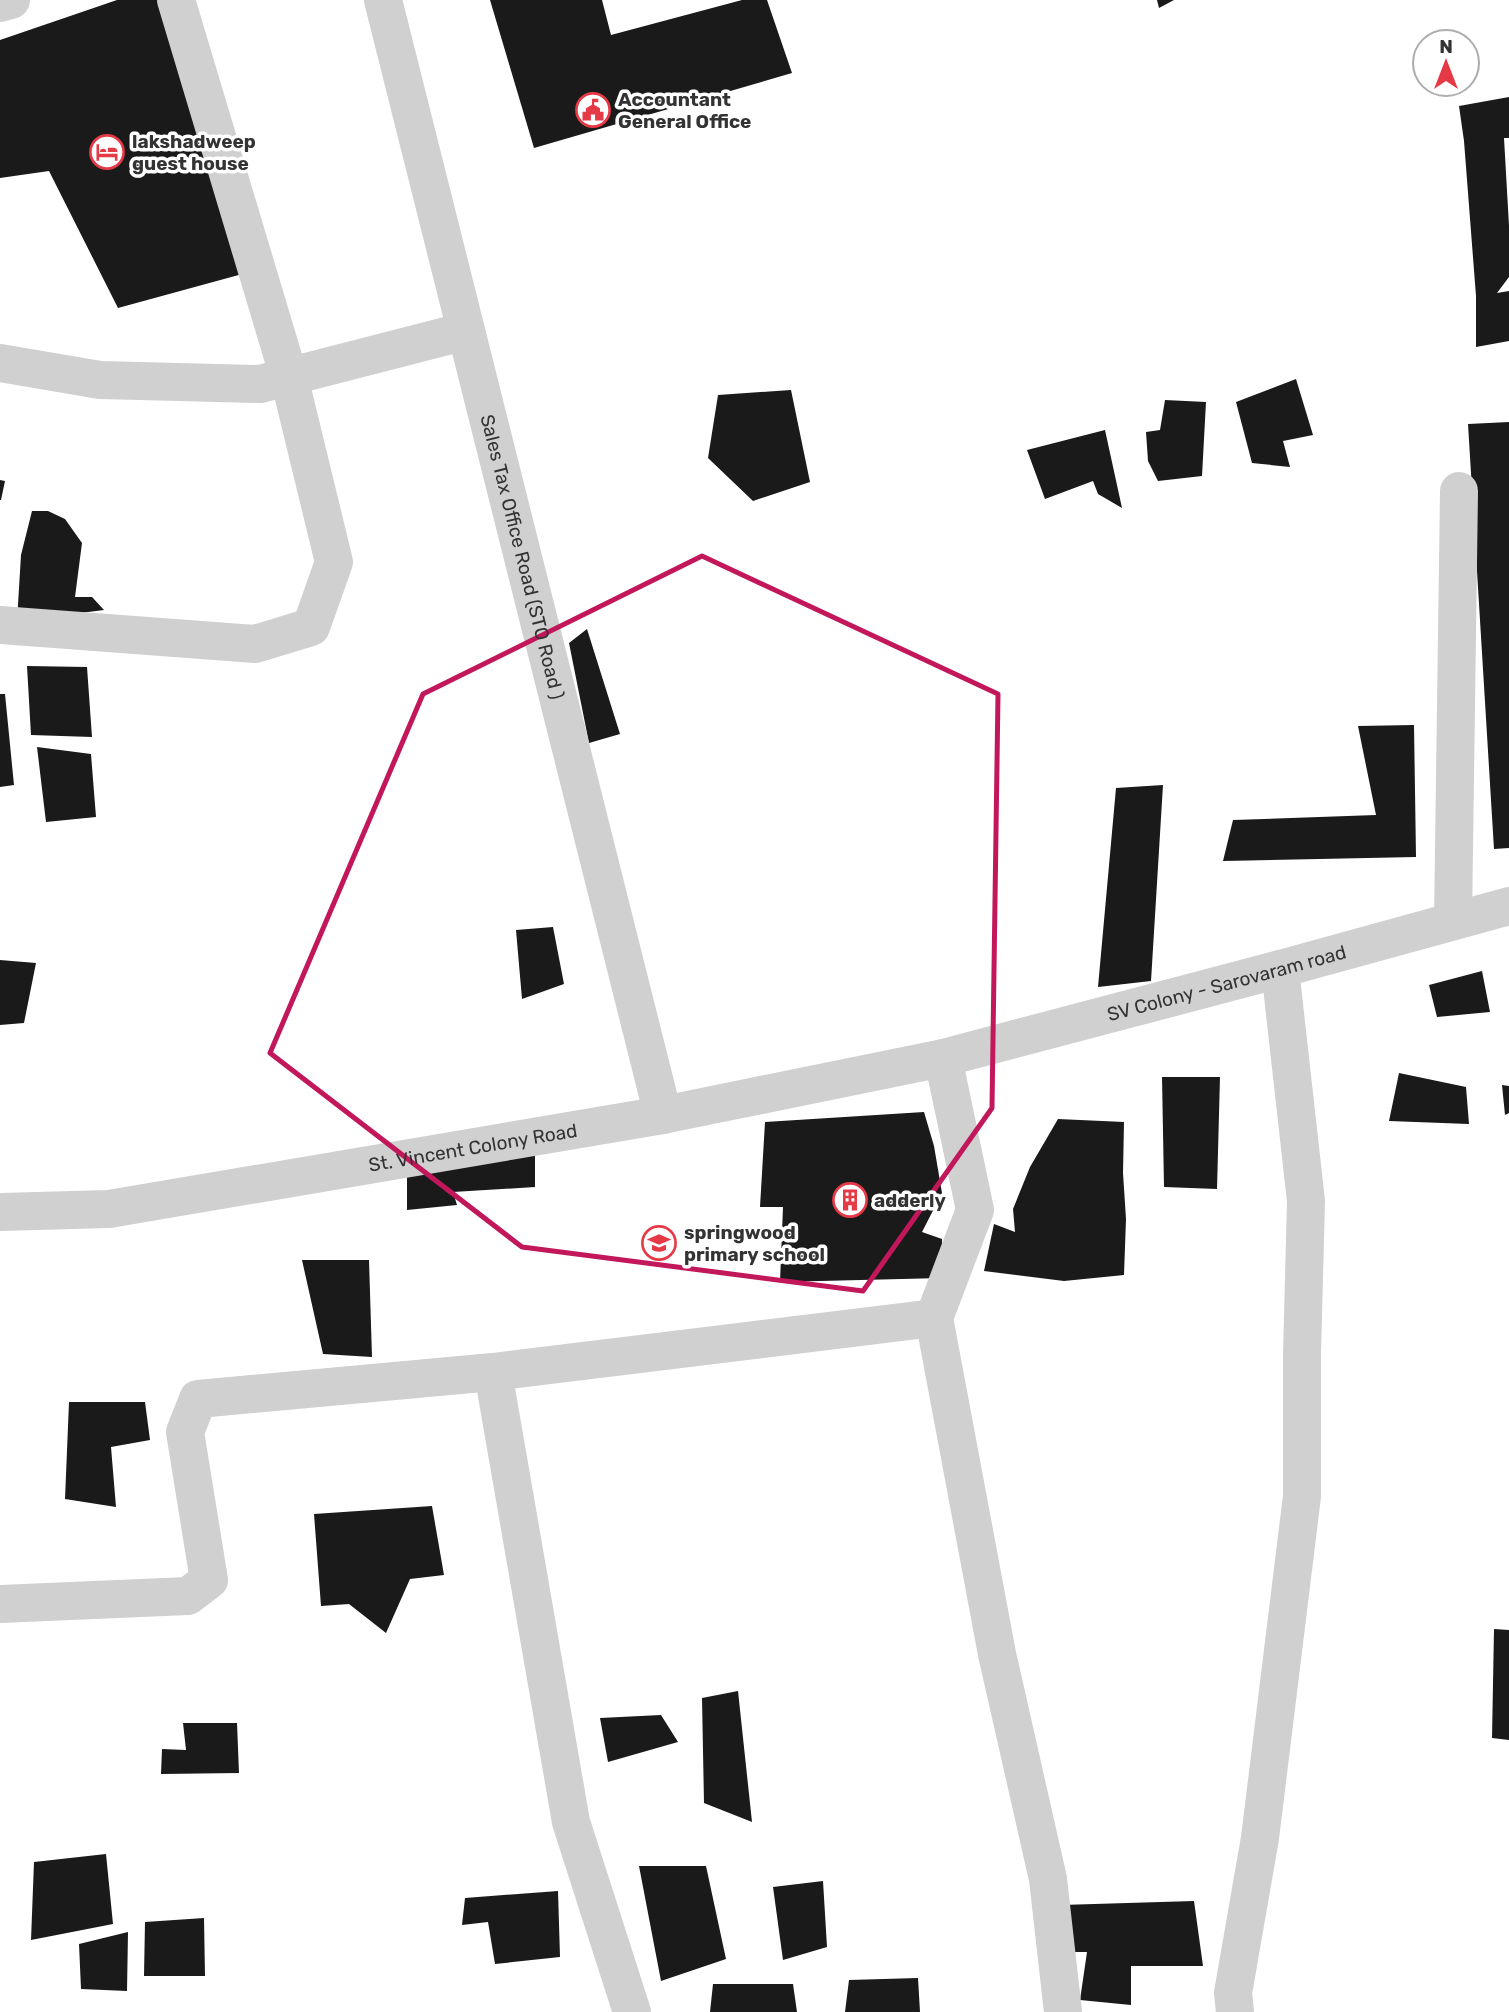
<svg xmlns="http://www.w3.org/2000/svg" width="1509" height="2012" font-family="Rubik,sans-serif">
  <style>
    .building { fill: #1a1a1a }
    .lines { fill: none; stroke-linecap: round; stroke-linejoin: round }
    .minor { stroke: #d0d0d0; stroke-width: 38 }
    .marked { fill: none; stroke: #c2185b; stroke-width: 5; stroke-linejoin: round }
    .labels { text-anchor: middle; stroke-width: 7; stroke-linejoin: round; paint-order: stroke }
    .poi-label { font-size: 19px; font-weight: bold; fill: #333; stroke: #fff; text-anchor: start }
    .street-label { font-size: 19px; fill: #333; stroke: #fff }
  </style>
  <rect width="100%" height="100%" fill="#fff"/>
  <path class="building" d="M 117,0 L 164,0 L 268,267 L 118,308 L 49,171 L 0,178 L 0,40 Z
    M 490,0 L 602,0 L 611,35 L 742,0 L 767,0 L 792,73 L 534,148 Z
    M 1157,0 L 1174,0 L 1159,8 Z
    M 1509,97 L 1509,138 L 1504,138 L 1509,226 L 1509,277 L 1497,293 L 1509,291 L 1509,341 L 1476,347 L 1476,296 L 1464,141 L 1459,106 Z
    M 1296,379 L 1313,435 L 1283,441 L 1290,467 L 1252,463 L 1236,402 Z
    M 791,390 L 810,482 L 753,501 L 708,458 L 718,395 Z
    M 1165,400 L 1206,402 L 1202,476 L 1158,481 L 1148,461 L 1146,432 L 1160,430 Z
    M 1509,422 L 1509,848 L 1494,849 L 1468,424 Z
    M 1105,430 L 1122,508 L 1098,494 L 1093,481 L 1045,499 L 1027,450 Z
    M 0,480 L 5,481 L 1,500 L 0,500 Z
    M 32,511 L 48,511 L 65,519 L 82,543 L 75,597 L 92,597 L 104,610 L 17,621 L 21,555 Z
    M 587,629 L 620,734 L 589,743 L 569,643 Z
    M 27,666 L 87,667 L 92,737 L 31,735 Z
    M 0,694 L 5,694 L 14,785 L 0,787 Z
    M 1414,725 L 1416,857 L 1223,861 L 1233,820 L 1376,815 L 1358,726 Z
    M 37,747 L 91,754 L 96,817 L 46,822 Z
    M 1163,785 L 1151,981 L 1098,987 L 1116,788 Z
    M 553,927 L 564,984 L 522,999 L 516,930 Z
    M 0,960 L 36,963 L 24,1023 L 0,1025 Z
    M 1482,971 L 1490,1012 L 1437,1017 L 1429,985 Z
    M 1399,1073 L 1466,1087 L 1469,1124 L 1389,1121 Z
    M 1162,1077 L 1220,1077 L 1217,1189 L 1164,1187 Z
    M 1502,1085 L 1509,1086 L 1509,1113 L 1505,1115 Z
    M 924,1112 L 934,1146 L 942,1193 L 922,1232 L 942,1239 L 942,1278 L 780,1282 L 783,1207 L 760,1207 L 765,1122 Z
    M 1058,1119 L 1124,1122 L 1123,1173 L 1126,1219 L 1124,1275 L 1064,1281 L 984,1271 L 994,1224 L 1015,1232 L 1013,1209 L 1030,1167 Z
    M 535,1151 L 535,1187 L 453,1192 L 457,1205 L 407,1210 L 407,1168 Z
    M 302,1260 L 369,1260 L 372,1357 L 323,1354 Z
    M 69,1402 L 145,1402 L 150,1440 L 111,1447 L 116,1507 L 65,1499 Z
    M 432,1506 L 444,1575 L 410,1579 L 386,1633 L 349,1604 L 321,1606 L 314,1514 Z
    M 1494,1629 L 1509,1630 L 1509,1740 L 1492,1738 Z
    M 738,1691 L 752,1822 L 704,1803 L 702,1698 Z
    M 661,1715 L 678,1742 L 608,1762 L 600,1718 Z
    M 183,1723 L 237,1723 L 239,1773 L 161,1774 L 162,1749 L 186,1750 Z
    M 106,1854 L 113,1924 L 31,1940 L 34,1862 Z
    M 639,1866 L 706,1866 L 726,1959 L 661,1981 Z
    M 823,1881 L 827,1947 L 783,1960 L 773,1887 Z
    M 558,1891 L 560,1957 L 495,1964 L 488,1922 L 462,1925 L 465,1898 Z
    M 1194,1901 L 1203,1966 L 1131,1966 L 1131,2005 L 1080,2000 L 1087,1952 L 1071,1952 L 1061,1905 Z
    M 204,1918 L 205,1976 L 144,1976 L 145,1922 Z
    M 128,1932 L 127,1991 L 81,1989 L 79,1944 Z
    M 918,1978 L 920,2012 L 845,2012 L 849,1980 Z
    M 713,1984 L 793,1984 L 797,2012 L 710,2012 Z"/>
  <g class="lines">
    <g class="minor">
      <path id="s1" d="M 383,0 L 663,1115"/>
      <path d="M 0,3 L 11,0"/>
      <path d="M 0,363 L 100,380 L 260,384 L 466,331"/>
      <path d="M 0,625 L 255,644 L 311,627 L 334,562 L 289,377 L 176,0"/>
      <path d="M 1453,921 L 1459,491"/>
      <path d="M 943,1058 L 975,1210 L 934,1318 L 997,1654 L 1048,1879 L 1063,2012"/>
      <path id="s2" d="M 0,1212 L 109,1209 L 663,1115 L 943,1058 L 1280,969 L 1509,906"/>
      <path d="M 493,1372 L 571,1822 L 632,2012"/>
      <path d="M 0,1604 L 188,1596 L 209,1580 L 185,1432 L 198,1399 L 493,1372 L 934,1318"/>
      <path d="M 1235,2012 L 1233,1993 L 1260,1838 L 1302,1496 L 1302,1354 L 1306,1201 L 1280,969"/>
    </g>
  </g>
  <path class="marked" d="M 702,556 L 998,694 L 992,1108 L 863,1291 L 522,1247 L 270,1053 L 423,694 Z"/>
  <defs>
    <g id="civic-ring" transform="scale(1.75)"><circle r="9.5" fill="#fff" stroke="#e63946" stroke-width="1.5"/><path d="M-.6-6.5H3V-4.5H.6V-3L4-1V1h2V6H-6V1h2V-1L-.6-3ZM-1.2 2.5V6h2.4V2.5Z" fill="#e63946"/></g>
    <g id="hotel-ring" transform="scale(1.75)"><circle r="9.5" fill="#fff" stroke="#e63946" stroke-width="1.5"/><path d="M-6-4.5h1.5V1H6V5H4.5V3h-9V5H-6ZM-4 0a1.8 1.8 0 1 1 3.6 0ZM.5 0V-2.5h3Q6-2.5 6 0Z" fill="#e63946"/></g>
    <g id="building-ring" transform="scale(1.75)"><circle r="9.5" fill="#fff" stroke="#e63946" stroke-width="1.5"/><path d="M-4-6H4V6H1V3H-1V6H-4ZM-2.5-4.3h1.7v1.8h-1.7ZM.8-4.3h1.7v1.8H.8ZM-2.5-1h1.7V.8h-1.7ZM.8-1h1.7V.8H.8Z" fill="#e63946"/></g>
    <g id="school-ring" transform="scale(1.75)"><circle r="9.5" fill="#fff" stroke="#e63946" stroke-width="1.5"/><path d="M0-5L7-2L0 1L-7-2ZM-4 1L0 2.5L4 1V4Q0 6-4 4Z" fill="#e63946"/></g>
  </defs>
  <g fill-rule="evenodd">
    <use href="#civic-ring" x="593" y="110"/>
    <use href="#hotel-ring" x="107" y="152"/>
    <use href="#building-ring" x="850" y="1200"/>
    <use href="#school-ring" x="659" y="1243"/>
  </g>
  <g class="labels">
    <g class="poi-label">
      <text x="618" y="106">Accountant<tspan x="618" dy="22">General Office</tspan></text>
      <text x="132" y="148">lakshadweep<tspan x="132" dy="22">guest house</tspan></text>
      <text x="874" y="1207">adderly</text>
      <text x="684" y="1239">springwood<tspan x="684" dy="22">primary school</tspan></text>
    </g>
    <g class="street-label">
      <text dy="7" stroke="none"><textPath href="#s1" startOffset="574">Sales Tax Office Road (STO Road )</textPath></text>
      <text dy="7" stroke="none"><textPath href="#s2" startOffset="1250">SV Colony - Sarovaram road</textPath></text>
      <text dy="7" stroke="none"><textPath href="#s2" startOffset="478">St. Vincent Colony Road</textPath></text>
    </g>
  </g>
  <g transform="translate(1446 63)"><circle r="33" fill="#ffffff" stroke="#adadad" stroke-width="2"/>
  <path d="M0-5L12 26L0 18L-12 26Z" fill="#e63946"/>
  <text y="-10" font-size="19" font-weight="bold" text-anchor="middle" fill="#333333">N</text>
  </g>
</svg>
